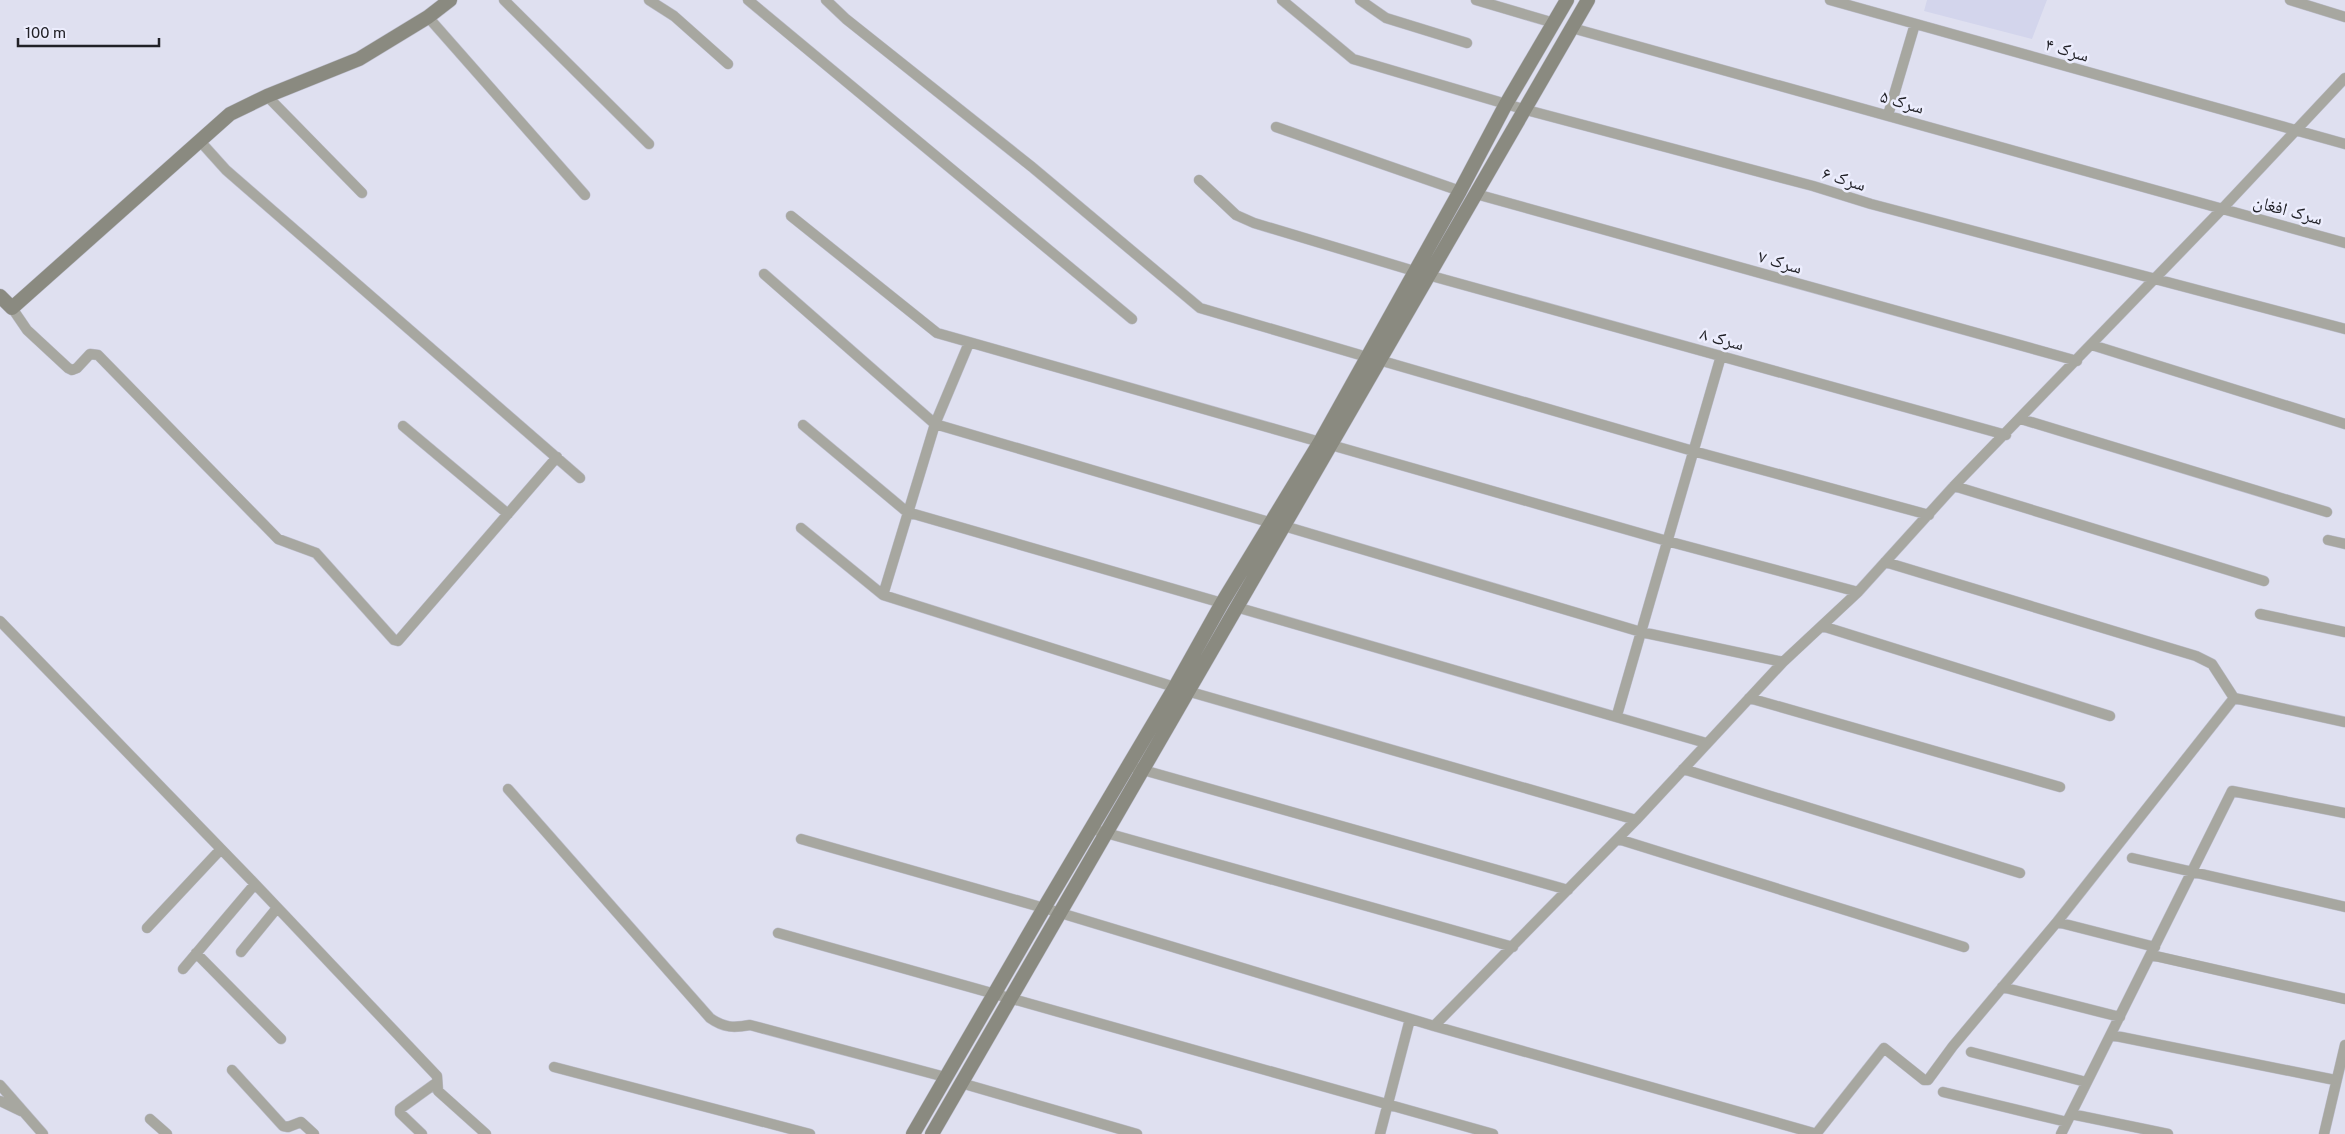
<svg xmlns="http://www.w3.org/2000/svg" width="2345" height="1134" font-family="'Public Sans','Noto Naskh Arabic',sans-serif">
  <style>
    .built { fill: #d3d5ec }
    .lines { fill: none; stroke-linecap: round; stroke-linejoin: round }
    .street-casing { stroke: #bdbecc; stroke-width: 11 }
    .secondary-casing { stroke: #bdbecc; stroke-width: 15 }
    .street { stroke: #a7a7a0; stroke-width: 10 }
    .secondary { stroke: #8a8a80; stroke-width: 14 }
    .labels { text-anchor: middle; stroke-width: 5; stroke-linejoin: round; paint-order: stroke }
    .street-label { font-size: 18px; fill: #212127; stroke: #ecedfd }
  </style>
  <rect width="100%" height="100%" fill="#dfe0f0"/>
  <path class="built" d="M 1927,0 L 2047,0 L 2032,39 L 1924,11 Z"/>
  <g class="lines">
    <g class="street-casing">
      <path id="street" d="M 504,0 L 649,144
        M 649,0 L 674,16 L 728,64
        M 748,0 L 1132,319
        M 826,0 L 846,19 L 1032,167 L 1200,308 L 1367,357
        M 1282,0 L 1353,59 L 1523,109 L 1813,186 L 1871,204 L 2345,329
        M 1360,0 L 1386,18 L 1467,43
        M 1476,0 L 1554,23
        M 1830,0 L 2345,144
        M 2290,0 L 2345,17
        M 428,17 L 585,195
        M 1572,28 L 2345,243
        M 267,96 L 362,193
        M 1888,115 L 1915,24
        M 1276,127 L 1460,191
        M 199,140 L 226,170 L 580,478
        M 1199,180 L 1236,215 L 1254,223 L 1414,271
        M 1476,194 L 2077,361
        M 791,216 L 937,333 L 1320,442
        M 764,274 L 935,424 L 1272,523
        M 1428,275 L 2006,435
        M 12,308 L 27,330 L 68,368 L 72,370 L 77,368 L 90,354 L 98,355 L 278,539 L 316,553 L 394,640 L 398,641 L 557,457
        M 2092,345 L 2345,424
        M 1379,360 L 1693,451 L 1929,515
        M 2021,419 L 2327,512
        M 803,425 L 907,512 L 1222,603
        M 403,426 L 508,514
        M 1331,445 L 1667,541 L 1858,592
        M 1954,486 L 2264,581
        M 1284,526 L 1641,632 L 1783,662
        M 801,528 L 883,595 L 1187,691 L 1636,820
        M 2328,540 L 2345,544
        M 1885,562 L 2196,656 L 2212,664 L 2234,698 L 2345,722
        M 883,595 L 935,424 L 969,343
        M 1236,607 L 1706,743
        M 2260,614 L 2345,632
        M 0,621 L 255,884 L 437,1076 L 438,1091 L 486,1134
        M 1822,626 L 2110,716
        M 1749,698 L 2060,787
        M 1617,715 L 1721,356
        M 1136,768 L 1568,890
        M 1683,769 L 2020,873
        M 508,789 L 710,1018 C 724,1028 734,1028 750,1025 L 945,1077
        M 1092,829 L 1513,947
        M 801,839 L 1044,908 L 1434,1026 L 1817,1134
        M 1618,839 L 1964,947
        M 2132,858 L 2345,907
        M 2057,922 L 2155,947
        M 147,928 L 221,849
        M 778,933 L 1493,1134
        M 241,952 L 277,908
        M 196,953 L 281,1039
        M 2151,955 L 2345,999
        M 183,969 L 255,884
        M 2002,987 L 2120,1017
        M 1434,1026 L 1636,820 L 1783,662 L 1858,592 L 1954,486 L 2222,209 L 2345,78
        M 2111,1035 L 2335,1080
        M 1971,1052 L 2086,1082
        M 554,1067 L 810,1134
        M 232,1070 L 283,1126 L 288,1127 L 301,1122 L 314,1134
        M 961,1083 L 1137,1134
        M 0,1085 L 43,1134
        M 1943,1092 L 2067,1122
        M 0,1101 L 21,1111
        M 2071,1114 L 2168,1134
        M 150,1119 L 167,1134
        M 422,1134 L 400,1113 L 400,1109 L 436,1083
        M 1380,1134 L 1410,1019
        M 1816,1134 L 1884,1048 L 1924,1080 L 1928,1080 L 1953,1046 L 2057,922 L 2234,698
        M 2061,1134 L 2232,791 L 2345,813
        M 2324,1134 L 2345,1045"/>
    </g>
    <g class="secondary-casing">
      <path id="secondary" d="M 0,296 L 12,308 L 230,114 L 267,96 L 359,59 L 428,17 L 450,0
        M 913,1134 L 1044,908 L 1175,687 L 1222,603 L 1320,442 L 1460,191 L 1506,104 L 1567,0
        M 932,1134 L 1588,0"/>
    </g>
    <use href="#street" class="street"/>
    <use href="#secondary" class="secondary"/>
  </g>
  <g class="labels">
    <g class="street-label">
      <text transform="translate(2067 50) rotate(16)" y="6">سرک ۴</text>
      <text transform="translate(1902 102) rotate(16)" y="6">سرک ۵</text>
      <text transform="translate(1844 179) rotate(17)" y="6">سرک ۶</text>
      <text transform="translate(2288 210) rotate(15)" y="6">سرک افغان</text>
      <text transform="translate(1780 262) rotate(16)" y="6">سرک ۷</text>
      <text transform="translate(1722 339) rotate(15)" y="6">سرک ۸</text>
    </g>
  </g>
  <path d="M18 38v8h141v-8" fill="none" stroke="#212127" stroke-width="2.5"/>
  <text x="25" y="38" font-size="15" fill="#212127" stroke="#ecedfd" stroke-width="4" paint-order="stroke">100 m</text>
</svg>
